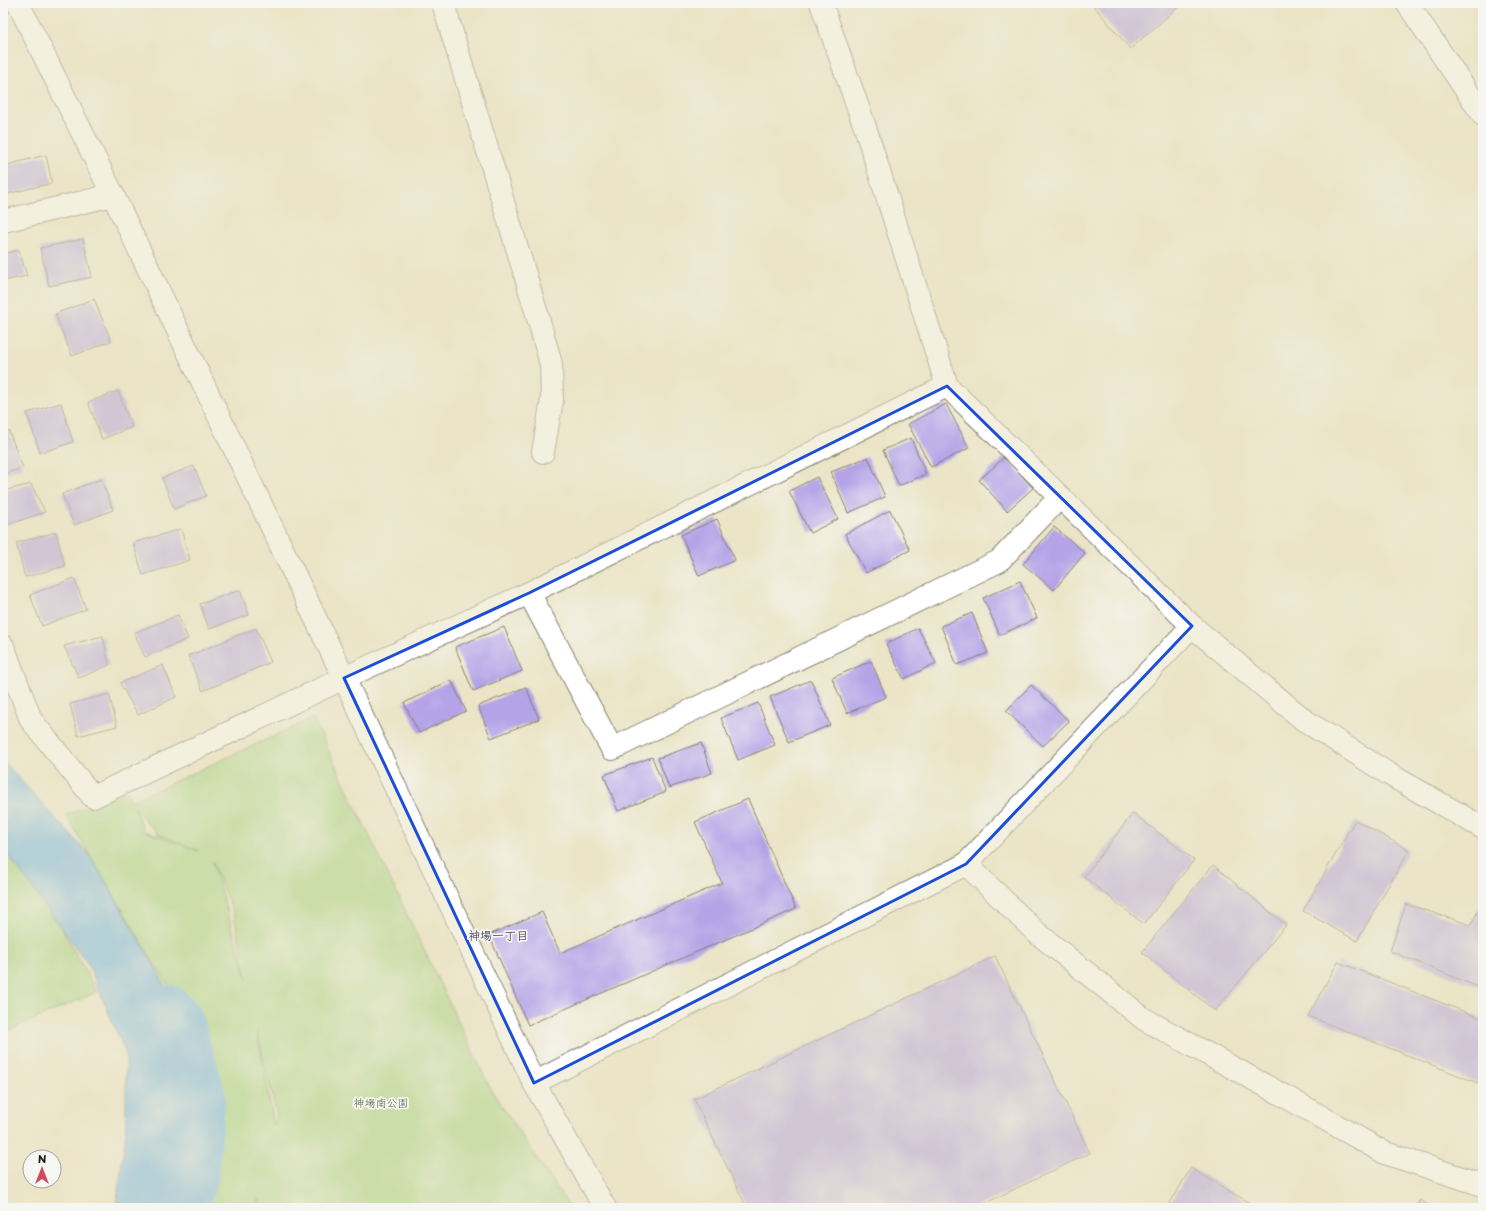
<svg xmlns="http://www.w3.org/2000/svg" width="1486" height="1211" font-family="'Playpen Sans','Klee One',sans-serif">
  <style>
    .green { fill: #a4d685; stroke: #607950; fill-rule: evenodd }
    .water { fill: #74b8ea; stroke: #486a83 }
    .lines { fill: none; stroke-linecap: round; stroke-linejoin: round }
    .river { stroke: #74b8ea; stroke-width: 51 }
    .building { fill: #b4a3e7 }
    .minor-casing { stroke: #848071; stroke-width: 24 }
    .minor { stroke: #fff; stroke-width: 22 }
    .marked { fill: none; stroke: #1d4ed8; stroke-width: 3; stroke-linejoin: round }
    .labels { text-anchor: middle; stroke-width: 3.5; stroke-linejoin: round; paint-order: stroke }
    .park-label { font-size: 11px; fill: #4c5d41; stroke: #f6f6f2 }
    .neighbourhood-label { font-size: 12px; font-weight: bold; fill: #514b63; stroke: #f6f6f2 }
  </style>
  <rect width="100%" height="100%" fill="#f6f6f2"/>
  <filter id="ink" filterUnits="userSpaceOnUse"><feTurbulence type="fractalNoise" baseFrequency=".025" numOctaves="2"/><feDisplacementMap in="SourceGraphic" scale="8" xChannelSelector="R" yChannelSelector="G"/><feConvolveMatrix kernelMatrix="1 2 1 2 8 2 1 2 1" color-interpolation-filters="sRGB"/></filter>
  <filter id="wash" filterUnits="userSpaceOnUse"><feTurbulence type="fractalNoise" baseFrequency=".012" numOctaves="4" result="noise"/><feDisplacementMap in="SourceGraphic" scale="16" xChannelSelector="R" yChannelSelector="G"/><feGaussianBlur stdDeviation="0.9" result="paint"/><feColorMatrix in="noise" values="0 0 0 0 0 0 0 0 0 0 0 0 0 0 0 0 0 1.4 0 .05"/><feComposite in="paint" operator="in"/></filter>
  <g filter="url(#wash)">
    <rect width="100%" height="100%" fill="#ebe4c6"/>
    <path class="green" d="M 313,718 L 491,1090 L 570,1208 L 262,1208 L 259,1198 L 255,1208 L 181,1208 L 211,1058 L 66,815 L 127,791 L 132,801 ZM 134,808 L 158,834 L 199,851 L 144,831 ZM 212,861 L 234,915 L 247,980 ZM 257,1031 L 277,1116 L 274,1125 Z
      M 3,839 L 60,925 L 97,992 L 3,1033 Z"/>
    <path class="water" d="M 3,761 L 90,856 L 152,961 L 195,1046 L 193,1176 L 185,1208 L 116,1208 L 126,1131 L 126,1054 L 88,964 L 3,848 Z"/>
    <g class="lines">
      <path class="river" d="M 169,1011 L 178,1021 L 200,1095 L 193,1176 L 183,1208"/>
    </g>
    <g id="blocks">
      <path class="building" d="M 1098,3 L 1183,3 L 1130,49 L 1094,6 Z
        M 46,155 L 52,183 L 3,195 L 3,166 Z
        M 83,239 L 92,277 L 49,286 L 40,248 Z
        M 19,250 L 27,276 L 3,281 L 3,254 Z
        M 94,299 L 111,341 L 72,356 L 55,314 Z
        M 118,391 L 132,427 L 102,439 L 88,402 Z
        M 61,403 L 73,442 L 40,453 L 27,413 Z
        M 946,404 L 969,448 L 931,467 L 908,424 Z
        M 9,431 L 23,468 L 3,474 L 3,433 Z
        M 911,438 L 926,474 L 899,486 L 883,450 Z
        M 868,457 L 885,497 L 848,513 L 831,472 Z
        M 1005,457 L 1033,488 L 1007,511 L 979,480 Z
        M 194,466 L 206,496 L 174,509 L 162,478 Z
        M 817,477 L 838,519 L 810,533 L 789,491 Z
        M 101,479 L 113,510 L 74,525 L 62,494 Z
        M 31,484 L 45,512 L 4,526 L 3,523 L 3,491 Z
        M 890,510 L 910,550 L 866,573 L 845,534 Z
        M 717,519 L 735,560 L 699,576 L 681,535 Z
        M 1054,527 L 1085,553 L 1054,590 L 1023,564 Z
        M 181,529 L 190,560 L 143,575 L 133,543 Z
        M 56,532 L 65,566 L 25,577 L 16,543 Z
        M 74,578 L 86,609 L 42,626 L 30,595 Z
        M 1020,581 L 1037,618 L 1000,635 L 983,598 Z
        M 240,590 L 249,615 L 209,629 L 200,604 Z
        M 972,613 L 988,653 L 957,665 L 941,626 Z
        M 178,615 L 188,639 L 145,657 L 134,633 Z
        M 504,627 L 522,671 L 473,691 L 455,647 Z
        M 256,628 L 271,662 L 203,691 L 188,656 Z
        M 918,628 L 936,663 L 904,679 L 886,644 Z
        M 103,636 L 109,665 L 79,678 L 64,646 Z
        M 871,661 L 886,697 L 847,713 L 832,678 Z
        M 163,665 L 176,697 L 138,715 L 120,683 Z
        M 451,680 L 466,711 L 419,733 L 404,703 Z
        M 811,680 L 830,725 L 789,742 L 770,697 Z
        M 1031,685 L 1069,721 L 1043,746 L 1006,711 Z
        M 526,687 L 539,719 L 491,738 L 478,706 Z
        M 109,694 L 117,726 L 78,736 L 70,704 Z
        M 758,703 L 775,745 L 738,760 L 721,718 Z
        M 701,743 L 712,773 L 669,788 L 658,758 Z
        M 652,757 L 666,792 L 618,811 L 604,775 Z
        M 748,799 L 796,909 L 528,1025 L 489,935 L 542,912 L 560,953 L 722,883 L 695,822 Z
        M 1133,813 L 1194,860 L 1144,924 L 1084,877 Z
        M 1355,820 L 1409,850 L 1357,941 L 1303,911 Z
        M 1213,865 L 1286,925 L 1215,1011 L 1142,952 Z
        M 1483,900 L 1483,989 L 1390,951 L 1406,904 L 1471,925 Z
        M 995,956 L 1090,1153 L 975,1208 L 747,1208 L 694,1099 Z
        M 1338,962 L 1483,1019 L 1483,1085 L 1308,1016 Z
        M 1191,1168 L 1258,1208 L 1167,1208 Z
        M 1420,1200 L 1433,1208 L 1416,1208 Z"/>
    </g>
  </g>
  <g filter="url(#ink)">
    <use href="#blocks" fill-opacity="0" stroke="#848071" stroke-width="1"/>
    <g class="lines">
      <g class="minor-casing">
        <path id="minor" d="M 18,3 L 113,195 L 344,678 L 534,1083 L 605,1208
          M 443,3 L 537,314 L 551,364 L 552,400 L 543,452
          M 821,3 L 866,130 L 947,386
          M 1407,3 L 1483,115
          M 3,221 L 113,195
          M 529,593 L 612,749 L 999,561 L 1060,497
          M 3,646 L 31,720 L 93,797 L 344,678 L 529,593 L 947,386 L 1192,626 L 1304,720 L 1387,773 L 1483,828
          M 966,864 L 1036,932 L 1144,1019 L 1288,1098 L 1385,1153 L 1483,1185
          M 534,1083 L 966,864 L 1192,626"/>
      </g>
      <use href="#minor" class="minor"/>
    </g>
  </g>
  <path d="M0 0H1486V1211H0ZM 947,386 L 1192,626 L 966,864 L 534,1083 L 344,678 L 529,593 Z" fill="#ebe4c6" fill-opacity=".55" fill-rule="evenodd"/>
  <path class="marked" d="M 947,386 L 1192,626 L 966,864 L 534,1083 L 344,678 L 529,593 Z"/>
  <g class="labels">
    <g class="park-label">
      <text x="381" y="1107">神場南公園</text>
    </g>
    <g class="neighbourhood-label">
      <text x="498" y="940">神場一丁目</text>
    </g>
  </g>
  <rect width="1486" height="1211" fill="none" stroke="#f6f6f2" stroke-width="16"/>
  <g transform="translate(42 1169)"><circle r="19" fill="#f6f6f2" stroke="#9f9f9c"/>
  <path d="M0-3L7 15L0 10L-7 15Z" fill="#d1495b"/>
  <text y="-6" font-size="11" font-weight="bold" text-anchor="middle" fill="#1c1c1c">N</text>
  </g>
</svg>
